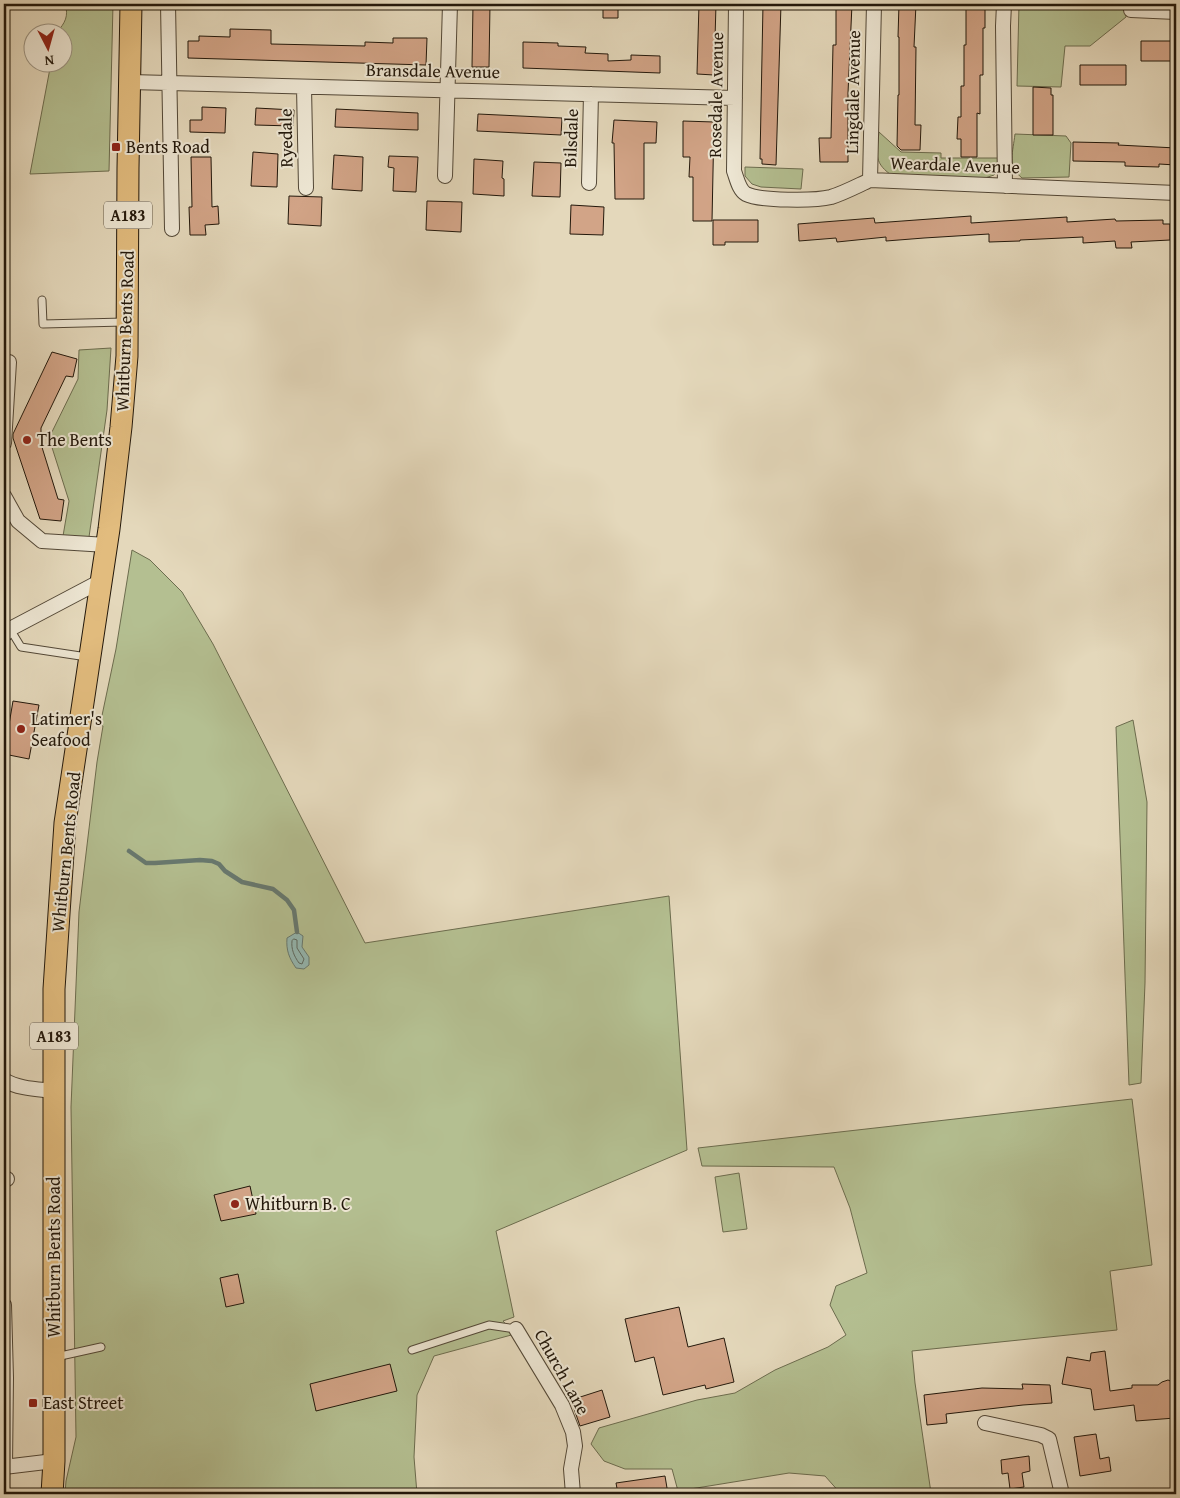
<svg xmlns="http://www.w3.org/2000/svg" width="1180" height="1498" font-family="'Gentium Book Plus',serif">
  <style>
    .green { fill: #b4bf91; stroke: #6c6c4e }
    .water { fill: #95b9b3; stroke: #677970 }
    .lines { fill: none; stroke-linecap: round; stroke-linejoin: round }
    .shore { stroke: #5c685f; stroke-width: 1 }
    .stream { stroke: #677970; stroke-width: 4.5 }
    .building { fill: #d2a487; stroke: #23180b }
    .service-casing { stroke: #534837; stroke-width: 9 }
    .minor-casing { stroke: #534837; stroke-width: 16 }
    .primary-casing { stroke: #23180b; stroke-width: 23 }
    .service { stroke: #ede6d3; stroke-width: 7 }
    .minor { stroke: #ede6d3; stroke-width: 14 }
    .primary { stroke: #e2bc7e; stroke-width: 21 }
    .poi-dot { fill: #8f2418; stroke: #ede6d3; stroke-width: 2 }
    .labels { text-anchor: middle; stroke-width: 4; stroke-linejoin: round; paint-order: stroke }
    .shield { fill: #ede6d3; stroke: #605647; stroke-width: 1 }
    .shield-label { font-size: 16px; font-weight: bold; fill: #23180b }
    .street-label { font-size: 18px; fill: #23180b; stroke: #ede6d3 }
    .poi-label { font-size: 18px; fill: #23180b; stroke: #ede6d3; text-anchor: start }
  </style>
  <rect width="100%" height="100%" fill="#e4d8bb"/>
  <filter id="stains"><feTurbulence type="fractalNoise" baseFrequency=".004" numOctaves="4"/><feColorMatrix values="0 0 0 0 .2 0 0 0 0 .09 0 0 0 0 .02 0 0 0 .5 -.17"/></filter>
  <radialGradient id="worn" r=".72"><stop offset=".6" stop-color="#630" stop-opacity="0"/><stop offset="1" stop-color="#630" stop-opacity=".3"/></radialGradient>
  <path class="green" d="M 65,4 L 113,4 L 109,171 L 30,174 L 51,63 L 62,62 L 62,32 L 57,32 C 65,23 69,16 65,4 Z
    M 1019,4 L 1127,4 L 1126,17 L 1090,46 L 1065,46 L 1061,87 L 1017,86 Z
    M 879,132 L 901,152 L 941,153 L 941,158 L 1000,158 L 1001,168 L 994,175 L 985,178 L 890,174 C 873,162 877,151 879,132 Z
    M 1015,134 L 1066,136 L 1071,143 L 1069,177 L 1022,178 C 1007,166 1013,152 1015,134 Z
    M 745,167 L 803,169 L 801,189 L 761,187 L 752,184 L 745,176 Z
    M 111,348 L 107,410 L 89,537 L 63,536 L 69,501 L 49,438 L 78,379 L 79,350 Z
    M 132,550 L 150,560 L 182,592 L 213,644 L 365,943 L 669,896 L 687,1150 L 496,1231 L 514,1317 L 503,1321 L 515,1334 L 434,1356 L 417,1395 L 414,1457 L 417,1494 L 65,1494 L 66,1481 L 76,1437 L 71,1107 L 79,912 L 97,762 L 103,726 L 100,725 L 116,649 Z
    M 1133,720 L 1147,802 L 1145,983 L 1141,1083 L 1129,1085 L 1116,727 Z
    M 1132,1099 L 1152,1265 L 1110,1271 L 1117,1330 L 912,1351 L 915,1383 L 931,1493 L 841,1494 L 825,1476 L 789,1473 L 678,1491 L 672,1469 L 625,1469 L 604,1461 L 591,1444 L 599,1428 L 697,1400 L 735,1393 L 775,1370 L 828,1347 L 846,1335 L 830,1305 L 836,1286 L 867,1273 L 850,1208 L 834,1167 L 702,1166 L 698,1148 Z
    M 739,1173 L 747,1229 L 723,1232 L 715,1177 Z"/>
  <path class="water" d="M 297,932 L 303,936 L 302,947 L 309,957 L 309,965 L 304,969 L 296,968 C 289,958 286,950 287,938 Z"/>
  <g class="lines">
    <path class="shore" d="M 294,939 L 297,940 L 297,948 L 304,959 L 302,964 L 299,963 C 294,956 291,949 292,941 Z"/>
    <path class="stream" d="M 129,851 L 146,863 L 156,863
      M 155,863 L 200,860 L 212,861 L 219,864 L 225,871 L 242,882 L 273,889 L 287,900 L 294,910 L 297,932"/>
  </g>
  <path class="building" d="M 473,4 L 490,4 L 489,67 L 472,67 Z
    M 699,4 L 716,4 L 714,75 L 697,74 Z
    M 763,4 L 781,4 L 776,165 L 762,164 L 762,159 L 760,159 Z
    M 836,4 L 852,4 L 848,93 L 848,162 L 820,162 L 819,138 L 831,138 L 833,45 L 836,45 Z
    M 899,4 L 916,4 L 914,47 L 916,47 L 915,125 L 921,125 L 920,150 L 901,150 L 897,146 L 898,95 L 899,95 L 899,37 L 898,37 Z
    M 966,4 L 985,4 L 985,28 L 983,28 L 983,75 L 980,75 L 980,114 L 977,113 L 977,157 L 961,157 L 961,139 L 957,139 L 958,117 L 961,117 L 961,86 L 964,86 L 964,45 L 966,45 Z
    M 603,5 L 618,5 L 618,18 L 603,18 Z
    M 230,29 L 271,30 L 271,44 L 365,46 L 365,42 L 393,43 L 393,38 L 427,38 L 426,65 L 188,58 L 188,41 L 199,41 L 199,36 L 230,37 Z
    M 1141,41 L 1172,41 L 1172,61 L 1141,61 Z
    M 523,42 L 558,43 L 558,46 L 586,47 L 585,53 L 608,54 L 608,61 L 631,60 L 631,55 L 660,56 L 660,73 L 523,68 Z
    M 1080,65 L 1126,65 L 1126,85 L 1080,85 Z
    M 1033,87 L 1051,88 L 1051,95 L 1053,95 L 1053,135 L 1033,135 Z
    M 202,107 L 226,108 L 225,133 L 190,132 L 190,120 L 202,120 Z
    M 256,108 L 294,110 L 293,126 L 255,125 Z
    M 336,109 L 418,113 L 418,130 L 335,127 Z
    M 478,114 L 562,118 L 561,135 L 477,131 Z
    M 614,120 L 657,122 L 656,143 L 644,143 L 644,199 L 615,199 L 614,143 L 612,143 Z
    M 683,121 L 714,122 L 712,221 L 693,221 L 693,177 L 689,177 L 690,157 L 683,157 Z
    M 1073,142 L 1119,143 L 1118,145 L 1176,148 L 1176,165 L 1159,164 L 1159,167 L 1125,166 L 1125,162 L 1073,161 Z
    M 253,152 L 278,154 L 277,187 L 251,186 Z
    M 334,155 L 363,157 L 362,191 L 332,189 Z
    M 389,156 L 418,157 L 416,192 L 393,191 L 394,168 L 388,167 Z
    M 191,157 L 211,157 L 212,207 L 218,206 L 219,224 L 205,225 L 206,235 L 190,235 L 189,207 L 192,207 Z
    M 474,159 L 503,161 L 502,178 L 504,179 L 504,196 L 473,194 Z
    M 534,162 L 561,163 L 560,197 L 532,196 Z
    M 289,196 L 322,197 L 321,226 L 288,224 Z
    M 427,201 L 462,202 L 461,232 L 426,230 Z
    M 571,205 L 604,207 L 603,235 L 570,234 Z
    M 971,216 L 971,223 L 1067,217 L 1067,222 L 1115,219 L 1116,221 L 1163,220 L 1163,224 L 1170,224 L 1170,240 L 1131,242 L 1132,248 L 1116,248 L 1115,241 L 1083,243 L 1083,237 L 1020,240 L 1020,241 L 989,242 L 989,234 L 924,238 L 886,241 L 886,237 L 837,242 L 836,238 L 799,241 L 798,224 L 874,218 L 875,223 Z
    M 713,220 L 758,220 L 758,242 L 725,242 L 725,245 L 713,245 Z
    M 52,352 L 77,359 L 73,377 L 66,376 L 41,428 L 41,444 L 58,499 L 64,500 L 61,521 L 40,519 L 13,438 L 13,434 Z
    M 13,701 L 39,705 L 29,759 L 4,754 Z
    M 250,1186 L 256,1214 L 221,1221 L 214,1195 Z
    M 238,1274 L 244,1303 L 226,1307 L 220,1278 Z
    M 679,1307 L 688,1347 L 724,1338 L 734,1382 L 706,1389 L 705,1385 L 663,1395 L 654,1357 L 635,1362 L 625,1319 Z
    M 1105,1351 L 1110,1391 L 1132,1388 L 1132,1385 L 1158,1385 L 1162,1382 L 1168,1380 L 1173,1382 L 1175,1389 L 1172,1393 L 1175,1418 L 1136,1421 L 1134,1405 L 1094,1410 L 1091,1389 L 1062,1384 L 1067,1357 L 1090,1361 L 1091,1353 Z
    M 390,1364 L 397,1391 L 316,1411 L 310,1384 Z
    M 1022,1384 L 1050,1385 L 1052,1403 L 1023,1405 L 946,1414 L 947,1423 L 927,1425 L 924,1395 L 982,1388 L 1023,1389 Z
    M 602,1390 L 610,1417 L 580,1426 L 571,1400 Z
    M 1096,1434 L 1100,1459 L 1109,1457 L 1111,1471 L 1080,1476 L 1074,1437 Z
    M 1029,1456 L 1030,1471 L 1022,1473 L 1024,1487 L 1010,1489 L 1008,1473 L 1002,1474 L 1001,1460 Z
    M 665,1476 L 668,1494 L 618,1494 L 616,1483 Z"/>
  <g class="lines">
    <g class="service-casing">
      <path id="service" d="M 42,300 L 43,324 L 124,322
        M 10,629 L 21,647 L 87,657
        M 412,1350 L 489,1325 L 516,1329
        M 56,1357 L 101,1347"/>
    </g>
    <g class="minor-casing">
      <path id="minor" d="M 168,4 L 172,229
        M 736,4 L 734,171 C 737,179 739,190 746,194 C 760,201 815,201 831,197 C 844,193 857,186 870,180 L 1176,193
        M 1004,4 L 1003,26 L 1005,186
        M 1131,10 L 1176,12
        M 130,82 L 735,98
        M 304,87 L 306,188
        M 445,176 L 450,4
        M 870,180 L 874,4
        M 589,183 L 591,94
        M 4,443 L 9,362
        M 4,496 L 18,521 L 42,541 L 107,545
        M 4,635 L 10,629 L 101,581
        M 4,1080 C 19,1089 37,1089 54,1091
        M 4,1179 L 7,1179
        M 4,1305 L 6,1378 L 5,1466
        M 516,1329 L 562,1405 L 573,1432 L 575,1446 L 571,1469 L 573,1494
        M 985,1423 L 1041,1435 L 1049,1439 L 1062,1494
        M 4,1467 L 54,1461"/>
    </g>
    <g class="primary-casing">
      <path id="primary" d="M 52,1494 L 54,1461 L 54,989 L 65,823 L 109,529 L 121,427 L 127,356 L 128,168 L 131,4"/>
    </g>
    <use href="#service" class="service"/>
    <use href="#minor" class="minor"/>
    <use href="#primary" class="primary"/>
  </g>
  <g class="poi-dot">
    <rect x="111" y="142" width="10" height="10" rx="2.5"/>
    <circle cx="27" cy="440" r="5"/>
    <circle cx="21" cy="729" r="5"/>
    <circle cx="235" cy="1204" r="5"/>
    <rect x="28" y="1398" width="10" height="10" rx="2.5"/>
  </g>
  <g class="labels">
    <g class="shield">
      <rect x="104" y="201.5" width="48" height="27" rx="4"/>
      <rect x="30" y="1022.5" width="48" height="27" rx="4"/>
    </g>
    <g class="shield-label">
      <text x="128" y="221">A183</text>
      <text x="54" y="1042">A183</text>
    </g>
    <g class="street-label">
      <text transform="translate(433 71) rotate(1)" y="6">Bransdale Avenue</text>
      <text transform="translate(853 92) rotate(-89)" y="6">Lingdale Avenue</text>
      <text transform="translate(716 95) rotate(-89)" y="6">Rosedale Avenue</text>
      <text transform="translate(286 138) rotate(-91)" y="6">Ryedale</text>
      <text transform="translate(571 138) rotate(-88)" y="6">Bilsdale</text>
      <text transform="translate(955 165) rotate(2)" y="6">Weardale Avenue</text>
      <text transform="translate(125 331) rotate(-88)" y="6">Whitburn Bents Road</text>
      <text transform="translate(66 852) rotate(-84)" y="6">Whitburn Bents Road</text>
      <text transform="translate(54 1257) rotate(-90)" y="6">Whitburn Bents Road</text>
      <text transform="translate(562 1372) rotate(61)" y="6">Church Lane</text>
    </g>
    <g class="poi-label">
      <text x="126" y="153">Bents Road</text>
      <text x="37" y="446">The Bents</text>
      <text x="31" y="725">Latimer's<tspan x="31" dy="21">Seafood</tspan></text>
      <text x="245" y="1210">Whitburn B. C</text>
      <text x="43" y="1409">East Street</text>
    </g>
  </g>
  <rect width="1180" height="1498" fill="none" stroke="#e4d8bb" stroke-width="20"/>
  <rect x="5" y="5" width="1170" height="1488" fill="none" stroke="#23180b" stroke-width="2.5"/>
  <rect x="10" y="10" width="1160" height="1478" fill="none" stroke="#23180b"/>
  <g transform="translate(48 48) rotate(174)"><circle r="24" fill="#ede6d3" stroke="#9c9483"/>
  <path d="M0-4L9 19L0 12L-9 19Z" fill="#8f2418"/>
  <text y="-8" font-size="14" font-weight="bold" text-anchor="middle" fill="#23180b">N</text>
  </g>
  <rect width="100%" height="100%" filter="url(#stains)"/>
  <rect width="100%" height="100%" fill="url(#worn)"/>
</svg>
